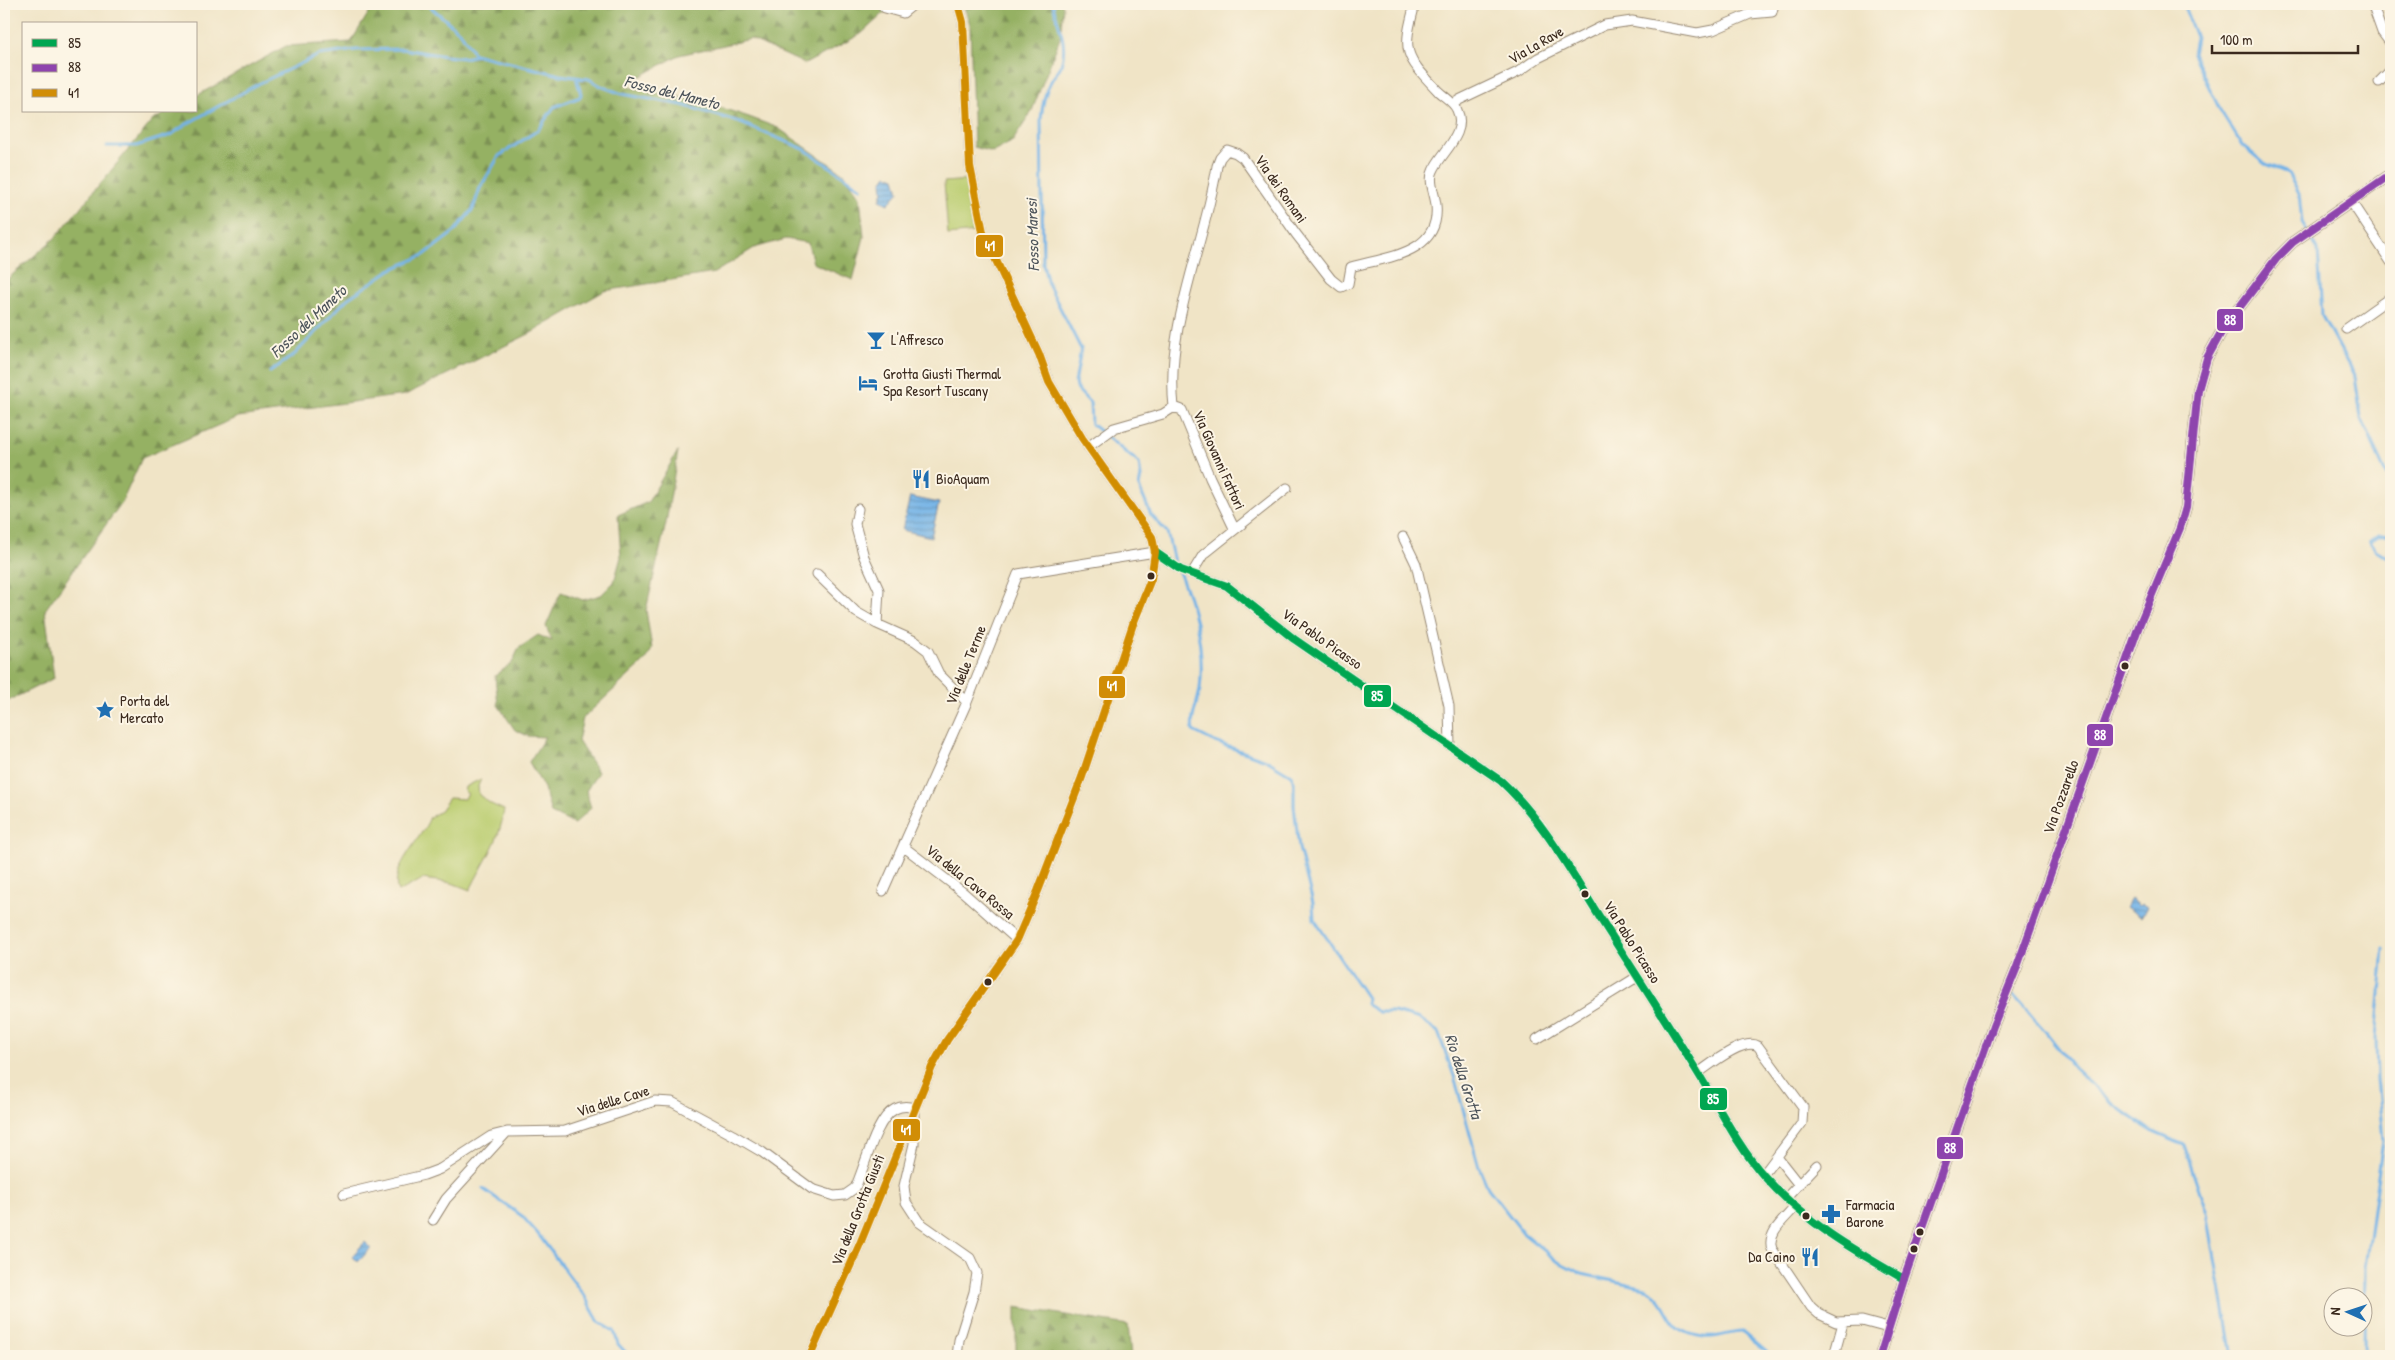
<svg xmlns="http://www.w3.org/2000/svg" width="2395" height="1360" font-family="'Patrick Hand',sans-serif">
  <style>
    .green { fill: #bcce72; stroke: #7c7c48 }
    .forest { fill: url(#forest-firs); stroke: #686e41 }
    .water { fill: url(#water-rules); stroke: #576e82 }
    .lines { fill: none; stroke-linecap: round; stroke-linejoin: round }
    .stream { stroke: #73b3e7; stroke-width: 3 }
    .minor-casing { stroke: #968772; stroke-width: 11 }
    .tertiary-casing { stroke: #968772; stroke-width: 12 }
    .minor { stroke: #fff; stroke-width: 9 }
    .tertiary { stroke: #fff; stroke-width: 10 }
    .bus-1-casing { stroke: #fcf5e5; stroke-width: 11 }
    .bus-2-casing { stroke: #fcf5e5; stroke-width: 11 }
    .bus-3-casing { stroke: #fcf5e5; stroke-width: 11 }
    .bus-1 { stroke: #00a651; stroke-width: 8 }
    .bus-2 { stroke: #8e44ad; stroke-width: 8 }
    .bus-3 { stroke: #d18d06; stroke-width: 8 }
    .bus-dot { fill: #3b2a1e; stroke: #fcf5e5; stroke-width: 2 }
    .labels { text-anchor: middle; stroke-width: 4; stroke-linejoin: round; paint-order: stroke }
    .street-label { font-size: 15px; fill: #3b2a1e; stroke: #fcf5e5 }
    .poi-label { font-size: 15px; fill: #3b2a1e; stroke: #fcf5e5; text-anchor: start }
    .water-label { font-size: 16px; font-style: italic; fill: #4c535a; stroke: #fcf5e5 }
    .line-badge { stroke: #fcf5e5; stroke-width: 2 }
    .badge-label { font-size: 14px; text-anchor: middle; font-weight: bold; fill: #fff }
  </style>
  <defs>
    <pattern id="forest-firs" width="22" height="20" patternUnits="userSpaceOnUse" patternTransform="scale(1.25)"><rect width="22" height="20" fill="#95b164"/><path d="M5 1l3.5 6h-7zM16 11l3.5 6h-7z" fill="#7b9052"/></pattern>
    <pattern id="water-rules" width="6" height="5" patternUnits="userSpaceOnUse" patternTransform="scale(1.25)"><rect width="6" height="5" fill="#73b3e7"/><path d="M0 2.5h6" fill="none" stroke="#6092bb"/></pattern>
  </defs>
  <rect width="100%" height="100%" fill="#fcf5e5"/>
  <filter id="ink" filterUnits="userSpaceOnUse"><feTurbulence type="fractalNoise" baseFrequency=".02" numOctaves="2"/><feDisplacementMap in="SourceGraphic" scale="10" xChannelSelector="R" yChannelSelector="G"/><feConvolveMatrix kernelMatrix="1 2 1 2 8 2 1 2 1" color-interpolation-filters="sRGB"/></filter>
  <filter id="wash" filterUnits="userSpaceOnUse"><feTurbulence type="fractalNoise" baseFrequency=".0096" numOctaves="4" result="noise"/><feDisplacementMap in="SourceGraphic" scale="20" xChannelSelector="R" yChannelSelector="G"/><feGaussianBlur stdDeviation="1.12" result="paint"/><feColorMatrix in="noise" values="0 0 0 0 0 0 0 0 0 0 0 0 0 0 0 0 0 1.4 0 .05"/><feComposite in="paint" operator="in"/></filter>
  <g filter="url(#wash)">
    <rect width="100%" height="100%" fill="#f0e4c6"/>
    <path class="green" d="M 970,180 L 975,232 L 948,235 L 944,182 Z
      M 481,779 L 478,786 L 479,795 L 491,804 L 504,810 C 500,842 484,861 470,890 L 452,883 L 423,879 L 398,892 C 389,867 421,841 430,817 L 439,812 L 449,798 L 464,799 L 468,794 L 464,791 L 465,787 Z"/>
    <path class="forest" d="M 374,4 L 894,4 L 861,34 L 805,64 L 751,39 L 679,55 L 623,86 L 704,102 L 749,117 L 778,128 L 844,174 L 860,197 L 864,237 L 853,280 L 813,263 L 808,243 L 786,239 L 754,248 L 714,273 L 604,291 L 531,333 L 405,395 L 238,417 L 142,458 L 122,502 L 45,610 L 54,678 L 4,703 L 4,282 L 55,238 L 153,120 L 169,111 L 196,111 L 196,96 L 286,46 L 351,42 Z
      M 963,4 L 1062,4 L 1063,6 L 1060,38 L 1031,113 L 1012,142 L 993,152 L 974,147 L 970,24 Z
      M 678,451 L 666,523 L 646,610 L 652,649 L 646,660 L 583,718 L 578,741 L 598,772 L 586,791 L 591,808 L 574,824 L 551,813 L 544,788 L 529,762 L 545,737 L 528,736 L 515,730 L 498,705 L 495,676 L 512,663 L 519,648 L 538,635 L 552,641 L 546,626 L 561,592 L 583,600 L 601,595 L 614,582 L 621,557 L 618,515 L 648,502 Z
      M 1016,1307 L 1128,1325 L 1131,1356 L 1016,1356 Z"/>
    <path class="water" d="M 887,175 L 895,178 L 899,192 L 888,204 L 880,200 L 883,191 L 882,182 Z
      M 910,497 L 939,503 L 931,537 L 902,530 Z
      M 2131,899 L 2140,906 L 2142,904 L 2147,907 L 2141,917 L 2126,907 Z
      M 365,1242 L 371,1248 L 358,1262 L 352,1256 Z"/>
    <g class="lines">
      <path class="stream" d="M 427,4 L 461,33 L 474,54 L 560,75 L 589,79 L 601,86 L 622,94 L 682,105 L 736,121 L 804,149 L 861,188
        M 1053,4 C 1057,24 1069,43 1061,65 C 1059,71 1054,76 1051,81 C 1044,93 1042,107 1041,120 L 1043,264 L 1048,284 L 1081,349 L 1075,383 L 1076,388 L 1090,403 L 1091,424 L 1139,463 L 1141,476 L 1139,487 L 1151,515 L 1167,532 L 1174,562
        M 2183,4 L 2196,37 L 2193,54 L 2220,110 L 2242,145 L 2265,164 L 2288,173 L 2299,194 L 2302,222 L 2318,250 L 2322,316 L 2355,377 L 2361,417 L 2391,486
        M 107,146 L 136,146 L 171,135 L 185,125 L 258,84 L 319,55 L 356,50 L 403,49 L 445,56 L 464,58 L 477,55
        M 270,372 L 295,354 L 347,299 L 390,270 L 424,255 L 454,232 L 473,209 L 480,188 L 499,156 L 538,130 L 554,107 L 580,97 L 581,94 L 576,77
        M 2391,534 L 2379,535 L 2370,542 L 2376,550 L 2391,559
        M 1179,572 C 1195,609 1205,649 1200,689 C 1198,704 1190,717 1193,731 L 1215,742 L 1266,760 L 1291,775 L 1294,782 L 1294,806 L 1299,848 L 1313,903 L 1314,919 L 1367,998 L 1366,1004 L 1379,1012 L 1394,1012 L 1420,1019 L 1438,1032 L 1454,1076 L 1479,1167 L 1488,1188 L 1524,1234 L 1557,1261 L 1582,1274 L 1646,1288 C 1675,1305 1661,1331 1704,1337 C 1718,1339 1732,1331 1743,1332 L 1771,1356
        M 2014,996 L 2045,1031 L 2074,1068 L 2108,1100 L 2151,1131 L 2184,1145 L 2207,1213 L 2232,1356
        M 483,1189 L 522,1216 L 538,1234 L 585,1297 L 599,1322 L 614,1331 L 618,1344 L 629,1356
        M 2364,1356 L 2365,1266 L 2383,1140 L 2377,1079 L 2376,1038 L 2384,949"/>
    </g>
  </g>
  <g filter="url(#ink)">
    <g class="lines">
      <g class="minor-casing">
        <path id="minor" d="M 881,4 L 885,8 L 903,13 L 914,4
          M 2372,4 L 2382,32 L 2391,44
          M 2379,82 L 2391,70
          M 1454,105 L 1459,100 L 1518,72 L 1538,58 L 1605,25 L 1632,21 L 1697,33 L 1713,30 L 1750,14 L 1772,12 L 1774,4
          M 2352,203 L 2391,262
          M 2346,329 L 2391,297
          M 1174,407 C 1165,325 1205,245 1217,166 L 1220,158 L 1227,150 L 1236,153 L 1243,158 L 1296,234 L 1331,279 L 1341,287 L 1348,284 L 1351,267 C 1386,257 1441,254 1436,205 C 1435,194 1428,181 1433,171 C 1441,152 1468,134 1457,110 C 1454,102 1444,97 1438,91 C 1404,55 1402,52 1415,4
          M 1174,407 L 1182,410 L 1210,478 L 1234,528
          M 1088,447 L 1114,428 L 1163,414 L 1174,407
          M 858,509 L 855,524 L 864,557 L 879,590 L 877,624
          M 1403,537 L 1416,564 L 1449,706 L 1450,746
          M 1155,552 L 1181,570 L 1227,586 L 1294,639 L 1501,781 C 1543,820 1571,872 1602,921 C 1635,973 1669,1025 1701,1078 C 1721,1111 1739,1148 1764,1176 C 1806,1223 1850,1248 1904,1279
          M 1192,573 L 1203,555 L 1287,488
          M 817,574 L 856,612 L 877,624 L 915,641 L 928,651 L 939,674 L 967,702
          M 904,847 L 964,893 L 1017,940
          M 883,891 L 967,702 L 1018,574 L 1155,552
          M 1537,1039 L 1637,977
          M 1698,1073 C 1711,1064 1744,1037 1758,1046 L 1803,1107 L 1802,1123 L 1763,1175
          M 1777,1157 L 1799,1185
          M 344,1194 L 424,1175 L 440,1169 L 491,1136 L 507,1132 L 565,1131 L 655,1101 L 672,1102 L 733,1135 L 762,1152 L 812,1189 L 834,1196 L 845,1195 L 855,1188 C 865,1168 875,1119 895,1109 C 901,1106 908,1106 914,1108 L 914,1144 L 904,1186 L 906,1202 L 919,1222 L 970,1258 L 977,1273 L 974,1292 L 959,1340 L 957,1356
          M 1786,1198 L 1817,1165
          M 1795,1207 C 1785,1219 1766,1233 1772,1249 L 1811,1307 L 1819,1314 L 1836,1322 L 1862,1321 L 1888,1328
          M 433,1220 L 446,1199 L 507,1132
          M 810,1356 L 859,1246 L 932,1067 L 947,1040 L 1017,940 L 1038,891 L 1082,777 L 1133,624 L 1151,579 L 1155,552 L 1152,537 L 1082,438 L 1049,382 L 1039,354 L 983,232 L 970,166 L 963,22 L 958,4
          M 1834,1356 L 1843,1323"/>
      </g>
      <g class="tertiary-casing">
        <path id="tertiary" d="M 1880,1356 L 1904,1279 L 1993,1026 L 2017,967 L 2140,623 L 2180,528 L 2186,507 L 2198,390 L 2207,358 L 2223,329 L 2276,259 L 2293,242 L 2391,174"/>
      </g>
      <use href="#minor" class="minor"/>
      <use href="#tertiary" class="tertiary"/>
      <g class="bus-1-casing">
        <path id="bus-1" d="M 1155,552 L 1181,570 L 1227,586 L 1294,639 L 1501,781 C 1543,820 1571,872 1602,921 C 1635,973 1669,1025 1701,1078 C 1721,1111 1739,1148 1764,1176 C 1806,1223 1850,1248 1904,1279"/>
      </g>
      <g class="bus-2-casing">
        <path id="bus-2" d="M 1880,1356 L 1904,1279 L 1993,1026 L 2017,967 L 2140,623 L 2180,528 L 2186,507 L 2198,390 L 2207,358 L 2223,329 L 2276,259 L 2293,242 L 2391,174"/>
      </g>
      <g class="bus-3-casing">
        <path id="bus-3" d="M 810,1356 L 859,1246 L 932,1067 L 947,1040 L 1017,940 L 1038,891 L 1082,777 L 1133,624 L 1151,579 L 1155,552 L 1152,537 L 1082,438 L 1049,382 L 1039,354 L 983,232 L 970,166 L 963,22 L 958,4"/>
      </g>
      <use href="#bus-1" class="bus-1"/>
      <use href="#bus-2" class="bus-2"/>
      <use href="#bus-3" class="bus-3"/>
    </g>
  </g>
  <defs>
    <g id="bar-bare" transform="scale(1.5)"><path d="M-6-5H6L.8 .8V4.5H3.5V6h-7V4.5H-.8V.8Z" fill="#1f6fb2" stroke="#fcf5e5" stroke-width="2.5" paint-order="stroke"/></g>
    <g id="hotel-bare" transform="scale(1.5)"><path d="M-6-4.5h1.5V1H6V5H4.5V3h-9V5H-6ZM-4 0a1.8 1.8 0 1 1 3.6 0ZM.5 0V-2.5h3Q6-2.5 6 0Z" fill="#1f6fb2" stroke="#fcf5e5" stroke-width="2.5" paint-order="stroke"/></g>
    <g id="restaurant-bare" transform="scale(1.5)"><path d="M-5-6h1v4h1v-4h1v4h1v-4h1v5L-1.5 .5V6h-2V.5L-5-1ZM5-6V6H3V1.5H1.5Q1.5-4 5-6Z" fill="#1f6fb2" stroke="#fcf5e5" stroke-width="2.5" paint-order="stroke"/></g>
    <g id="sight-bare" transform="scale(1.5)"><path d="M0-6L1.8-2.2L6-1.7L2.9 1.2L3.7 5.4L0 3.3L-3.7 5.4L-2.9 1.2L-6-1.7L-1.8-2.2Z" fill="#1f6fb2" stroke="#fcf5e5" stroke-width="2.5" paint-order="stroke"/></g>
    <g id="pharmacy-bare" transform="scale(1.5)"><path d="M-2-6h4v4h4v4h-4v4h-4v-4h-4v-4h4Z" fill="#1f6fb2" stroke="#fcf5e5" stroke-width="2.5" paint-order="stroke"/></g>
  </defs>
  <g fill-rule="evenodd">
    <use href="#bar-bare" x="876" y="340"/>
    <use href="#hotel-bare" x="868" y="383"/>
    <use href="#restaurant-bare" x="921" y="479"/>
    <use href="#sight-bare" x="105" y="710"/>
    <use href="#pharmacy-bare" x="1831" y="1214"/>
    <use href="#restaurant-bare" x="1810" y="1257"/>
  </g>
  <g class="bus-dot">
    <circle cx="1151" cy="576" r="4.5"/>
    <circle cx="2125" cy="666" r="4.5"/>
    <circle cx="1585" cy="894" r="4.5"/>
    <circle cx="988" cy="982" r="4.5"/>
    <circle cx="1806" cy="1216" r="4.5"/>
    <circle cx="1920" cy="1232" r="4.5"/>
    <circle cx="1914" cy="1249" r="4.5"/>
  </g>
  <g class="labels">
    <g class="street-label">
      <text transform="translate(1536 45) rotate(-30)" y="5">Via La Rave</text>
      <text transform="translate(1281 189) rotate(55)" y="5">Via dei Romani</text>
      <text transform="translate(1219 460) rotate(66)" y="5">Via Giovanni Fattori</text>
      <text transform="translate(1322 639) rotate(35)" y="5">Via Pablo Picasso</text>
      <text transform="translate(966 665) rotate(-68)" y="5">Via delle Terme</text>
      <text transform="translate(2061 797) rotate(-70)" y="5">Via Pozzarello</text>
      <text transform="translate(970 882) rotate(39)" y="5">Via della Cava Rossa</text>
      <text transform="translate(1632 942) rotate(58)" y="5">Via Pablo Picasso</text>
      <text transform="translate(613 1101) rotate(-17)" y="5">Via delle Cave</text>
      <text transform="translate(858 1210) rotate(-68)" y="5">Via della Grotta Giusti</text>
    </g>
    <g class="poi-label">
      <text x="891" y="345">L'Affresco</text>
      <text x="883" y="379">Grotta Giusti Thermal<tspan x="883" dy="17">Spa Resort Tuscany</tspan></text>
      <text x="936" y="484">BioAquam</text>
      <text x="120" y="706">Porta del<tspan x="120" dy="17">Mercato</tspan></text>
      <text x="1846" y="1210">Farmacia<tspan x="1846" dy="17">Barone</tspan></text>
      <text x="1795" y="1262" text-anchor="end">Da Caino</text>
    </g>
    <g class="water-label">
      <text transform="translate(672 92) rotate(14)" y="6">Fosso del Maneto</text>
      <text transform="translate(1032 235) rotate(-92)" y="6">Fosso Maresi</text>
      <text transform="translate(308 321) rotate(-43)" y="6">Fosso del Maneto</text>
      <text transform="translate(1464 1076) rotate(72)" y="6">Rio della Grotta</text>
    </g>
  </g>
  <g class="line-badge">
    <rect x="975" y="234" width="29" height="24" rx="5" fill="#d18d06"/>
    <rect x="2216" y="308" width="28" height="24" rx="5" fill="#8e44ad"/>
    <rect x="1098" y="675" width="28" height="24" rx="5" fill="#d18d06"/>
    <rect x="1363" y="684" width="29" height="24" rx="5" fill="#00a651"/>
    <rect x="2086" y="723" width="28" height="24" rx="5" fill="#8e44ad"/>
    <rect x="1699" y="1087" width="29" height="24" rx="5" fill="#00a651"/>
    <rect x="892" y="1118" width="29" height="24" rx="5" fill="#d18d06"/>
    <rect x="1936" y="1136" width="28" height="24" rx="5" fill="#8e44ad"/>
  </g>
  <g class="badge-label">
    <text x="990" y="251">41</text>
    <text x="2230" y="325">88</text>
    <text x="1112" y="691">41</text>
    <text x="1377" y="701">85</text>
    <text x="2100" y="740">88</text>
    <text x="1713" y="1104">85</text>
    <text x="906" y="1135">41</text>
    <text x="1950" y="1153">88</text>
  </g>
  <rect width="2395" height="1360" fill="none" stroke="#fcf5e5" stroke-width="20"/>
  <rect x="22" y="22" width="175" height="90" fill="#fcf5e5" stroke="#afa495"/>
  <rect x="32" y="39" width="25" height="8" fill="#00a651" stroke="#afa495"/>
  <text x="68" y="48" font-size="15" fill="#3b2a1e">85</text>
  <rect x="32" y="64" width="25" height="8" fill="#8e44ad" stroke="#afa495"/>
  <text x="68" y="72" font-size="15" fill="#3b2a1e">88</text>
  <rect x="32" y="89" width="25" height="8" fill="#d18d06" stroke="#afa495"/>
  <text x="68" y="98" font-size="15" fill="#3b2a1e">41</text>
  <g transform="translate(2348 1312) rotate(273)"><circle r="24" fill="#fcf5e5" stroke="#afa495"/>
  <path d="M0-4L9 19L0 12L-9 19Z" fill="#1f6fb2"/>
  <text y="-8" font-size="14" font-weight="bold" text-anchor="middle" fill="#3b2a1e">N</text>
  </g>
  <path d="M2212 45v8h146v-8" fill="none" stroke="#3b2a1e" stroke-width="2.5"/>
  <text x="2220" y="45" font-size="15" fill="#3b2a1e" stroke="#fcf5e5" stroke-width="4" paint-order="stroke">100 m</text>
</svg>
